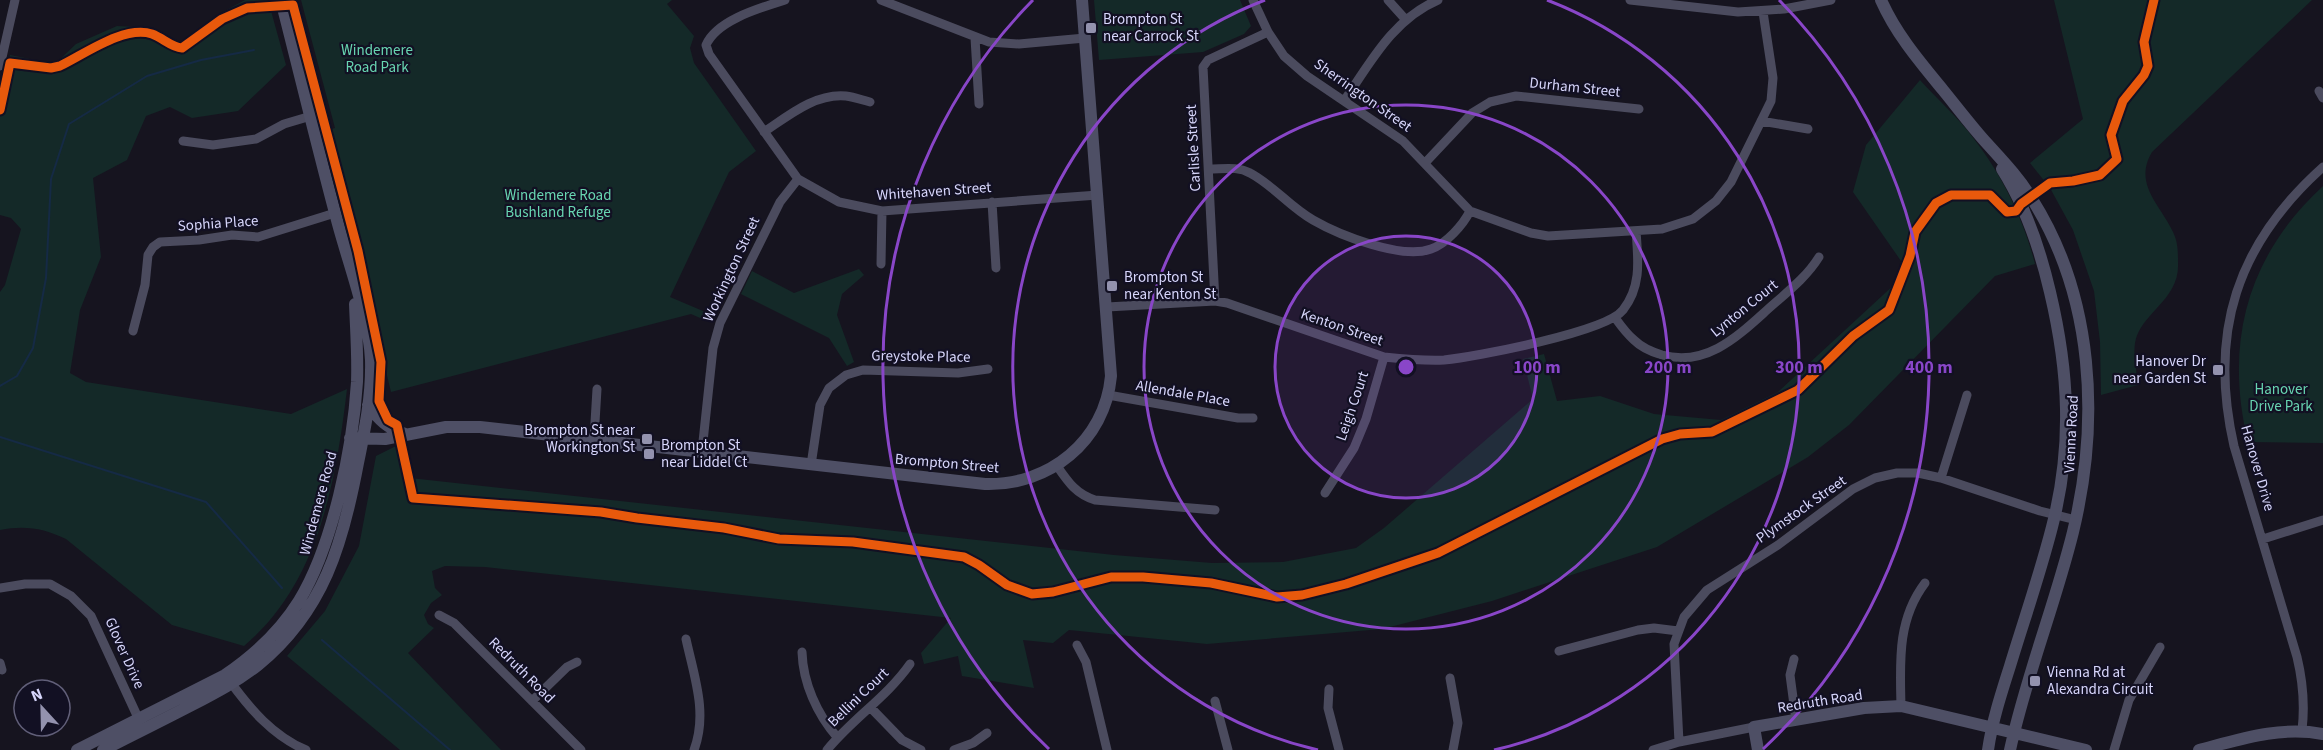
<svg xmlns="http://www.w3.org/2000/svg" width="2323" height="750" font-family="'Source Sans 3',sans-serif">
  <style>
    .green { fill: #142928 }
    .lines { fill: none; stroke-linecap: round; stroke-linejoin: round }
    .stream { stroke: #152a45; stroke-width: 2 }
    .street { stroke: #4b4b5e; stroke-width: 9 }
    .secondary { stroke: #4e4f65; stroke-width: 12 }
    .cycleway-casing { stroke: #121023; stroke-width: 13 }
    .cycleway { stroke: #e8590c; stroke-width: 9 }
    .ring { fill: none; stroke: #8946c8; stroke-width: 3 }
    .poi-dot { fill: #9392ae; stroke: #121023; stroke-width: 2 }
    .labels { text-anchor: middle; stroke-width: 4.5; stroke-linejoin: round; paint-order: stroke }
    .poi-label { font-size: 15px; fill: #d7d6fb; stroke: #121023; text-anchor: start }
    .park-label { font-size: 15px; fill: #68d5b1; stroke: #121023 }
    .street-label { font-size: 15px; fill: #d7d6fb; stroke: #121023 }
    .centre { fill: #8946c8; stroke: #121023; stroke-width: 3 }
    .ring-label { font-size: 18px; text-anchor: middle; font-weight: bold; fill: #8946c8; stroke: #121023; stroke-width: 4.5; stroke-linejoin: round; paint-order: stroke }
  </style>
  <rect width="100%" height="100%" fill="#16141f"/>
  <path class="green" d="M 245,0 L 268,0 L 286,65 L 238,111 L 192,118 L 170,107 L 146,116 L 127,160 L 93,178 L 101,257 L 80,310 L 70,373 L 86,382 L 291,414 L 347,389 C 336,481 319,583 244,646 L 172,625 L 66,539 C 44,528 24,525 0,530 L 0,292 L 5,285 L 21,229 L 11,218 L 0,215 L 0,100 L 10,55 L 55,64 L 76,44 L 117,26 L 154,28 L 182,43 L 217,15 Z
    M 301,0 L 672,0 L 667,4 L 694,36 L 690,48 L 694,63 L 756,151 L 729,172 L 670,297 L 710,314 L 707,321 L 691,314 L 391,392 L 329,130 L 335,128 Z
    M 1094,0 L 1240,0 L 1251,26 L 1244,34 L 1203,52 L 1099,60 Z
    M 2054,0 L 2312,0 L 2152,152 C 2133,184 2160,204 2173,232 C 2178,242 2178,252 2178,263 C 2180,300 2140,313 2135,343 C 2133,356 2137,372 2138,385 L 2101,395 L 2100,342 L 2094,291 L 2073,230 L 2050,188 L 2030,163 L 2083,119 Z
    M 1920,80 C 1938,100 1959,118 1974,139 C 2002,175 2024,220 2035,264 L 1995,276 L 1849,425 L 1808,457 L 1657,547 L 1492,601 L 1382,629 L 1207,644 L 1069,630 L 1053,643 L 1023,640 L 1034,688 L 962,676 L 958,656 L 924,664 L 921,653 L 951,618 L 485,567 L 445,566 L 432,571 L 435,588 L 442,595 L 431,603 L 424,615 L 428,624 L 434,628 L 408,653 L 501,750 L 400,750 L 287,656 L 325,611 L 359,546 L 376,456 L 402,443 L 410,478 L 1114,555 L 1212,563 L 1283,562 L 1356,548 L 1384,528 L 1533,399 L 1523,359 L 1544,354 L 1557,401 L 1600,396 L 1654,414 L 1721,420 L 1778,392 L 1896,283 L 1901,261 L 1853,192 L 1866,145 Z
    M 2323,186 L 2323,443 L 2248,442 C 2224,343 2247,256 2323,186 Z
    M 859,269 L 864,275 L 842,294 L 837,315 L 854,362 L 847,366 L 829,338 L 741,294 L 752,271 L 794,293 Z"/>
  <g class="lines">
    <path class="stream" d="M 0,386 L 17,376 L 33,348 L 46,278 L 51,179 L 69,124 L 147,76 L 201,60 L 254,50
      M 0,437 L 206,502 L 282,588
      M 322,640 L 450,750"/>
    <path class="street" d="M 785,0 C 760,8 717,20 706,45 L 709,54 L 798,179 L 839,202 L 882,211 L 1098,195
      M 881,0 L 989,42 L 1019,44 L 1085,38
      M 1253,0 L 1268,32 L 1284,56 L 1307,76 L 1403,141 L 1470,211 L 1531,233 L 1548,236 L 1662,229 L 1693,219 L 1716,201 L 1731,182 L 1771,101 L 1773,78 L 1763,12
      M 1388,0 L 1406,20
      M 1630,0 L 1738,12 L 1784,9 L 1831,0
      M 975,38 L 979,104
      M 0,66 L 15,0
      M 2319,91 L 2323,98
      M 1344,101 C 1370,63 1393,19 1438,0
      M 1761,121 L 1808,129
      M 764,132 C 788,116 815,93 846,96 C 854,97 862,100 870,102
      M 183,141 L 213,145 L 256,139 L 284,124 L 311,116
      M 1425,163 L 1472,113 L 1490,102 L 1516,96 L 1639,109
      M 1209,169 C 1223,169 1238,166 1250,173 C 1273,185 1290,207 1313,220 C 1339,235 1402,260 1431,249 C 1446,244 1463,225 1470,211
      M 992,202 L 996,268
      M 881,264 L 882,211
      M 1215,301 L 1203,67 L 1208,60 L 1268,32
      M 1107,307 L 1215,301 L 1227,303 L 1384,357 C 1404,359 1424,361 1444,360 C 1475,357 1606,332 1623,310 C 1642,286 1638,259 1636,231
      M 1616,319 C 1621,326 1627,334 1634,340 C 1641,347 1652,352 1662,355 C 1706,367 1737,337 1767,310 C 1786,293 1806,278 1819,257
      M 133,331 L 145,285 L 148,255 L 153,247 L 160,242 L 199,240 L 232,235 L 258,237 L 335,213
      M 1108,395 L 1238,418 L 1253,418
      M 594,439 L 597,389
      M 702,451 L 713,348 L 720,323 L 780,202 L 798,179
      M 811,465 L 820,405 L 829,388 L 846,375 L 863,370 L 958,373 L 988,369
      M 1057,466 C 1068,482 1076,494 1095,500 L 1215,510
      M 1941,478 L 1967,395
      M 1325,493 L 1354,448 L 1366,419 L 1384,357
      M 2263,539 L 2323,520
      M 0,588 L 25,584 L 50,584 L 71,596 L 91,616 L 140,722
      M 439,615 L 454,623 L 581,750
      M 686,639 C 694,676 708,713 694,750
      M 1077,645 L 1086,662 L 1107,750
      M 1559,651 L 1638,630 L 1654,628 L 1678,631
      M 802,652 C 803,683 817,714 837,737
      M 1794,659 L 1790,675 L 1796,720
      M 0,663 L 2,670
      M 1450,678 L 1458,723 L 1453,750
      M 229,680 C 250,709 273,736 306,750
      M 1329,689 L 1328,708 L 1339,750
      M 532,701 L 567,667 L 577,662
      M 1215,701 L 1228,750
      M 1901,706 C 1900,662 1897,620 1925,583
      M 870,707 L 902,740 L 921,750
      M 2302,730 C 2305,705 2303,682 2297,657 L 2234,446 C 2208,332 2237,244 2323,167
      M 1679,742 L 1674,644 L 1684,617 L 1707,590 L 1778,545 L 1853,489 L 1875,478 L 1897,473 L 1918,473 L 1941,478 L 2040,511 L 2076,520
      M 827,750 C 852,719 887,697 910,664
      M 954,750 L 973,743 L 987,733
      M 1653,750 L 1679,742 L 1754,727
      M 2114,750 L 2129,700 L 2160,647"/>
    <path class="secondary" d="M 1881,0 C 1896,34 1920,62 1943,90 C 1956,106 1969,123 1983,139 C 2000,158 2018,176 2032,199 C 2094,297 2100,421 2073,532 C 2055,605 2026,676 2010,750
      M 368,405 C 379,420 387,428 405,434
      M 350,438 L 385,439 L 446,427 L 480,427 L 985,484 C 1049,486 1105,441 1111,376 L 1082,0
      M 77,750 L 225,675 C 253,656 281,630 299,601 C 333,545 353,447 357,382 C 358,356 356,330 355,304
      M 103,750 C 133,735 163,720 192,705 C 215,693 238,681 258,665 C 324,611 343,543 358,463 C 365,429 372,395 371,360 C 369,318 349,265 338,224 C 318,150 300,74 281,0
      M 1758,750 L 1754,727 L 1864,708 L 1901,706 L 2086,750
      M 1988,750 C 1992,722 2001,694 2010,666 C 2024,620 2040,574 2052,527 C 2073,446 2069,372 2050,292 C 2040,249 2026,207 2002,169
      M 2199,750 C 2241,739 2280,726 2323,734"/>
    <g class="cycleway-casing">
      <path id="cycleway" d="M 0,110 L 10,63 L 51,68 L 60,66 C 85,54 124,25 152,34 C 163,38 171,47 182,48 L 222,19 L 247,8 L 293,5 L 358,251 L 381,362 L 379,401 L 388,420 L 397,425 L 413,498 L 601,512 L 637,518 L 724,528 L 779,539 L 853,542 L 964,557 L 979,565 L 1007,585 L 1032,594 L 1053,592 L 1111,577 L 1143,577 L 1211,583 L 1277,597 L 1302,595 L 1346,584 L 1438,553 L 1662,439 L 1680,434 L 1712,432 L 1798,390 L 1853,336 L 1889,310 L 1910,256 L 1915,232 L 1936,203 L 1951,195 L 1990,195 L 2007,212 L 2016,211 L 2021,204 L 2050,183 L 2073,181 L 2100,175 L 2117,159 L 2111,135 L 2123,101 L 2144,75 L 2148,66 L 2144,42 L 2154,0"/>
    </g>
    <use href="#cycleway" class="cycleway"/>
  </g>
  <circle cx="1406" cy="367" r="131" fill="#8946c8" fill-opacity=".12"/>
  <g class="ring">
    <circle cx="1406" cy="367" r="131"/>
    <circle cx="1406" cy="367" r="262"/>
    <path d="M1318 750A393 393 0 0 1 1265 0M1547 0A393 393 0 0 1 1494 750"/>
    <path d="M1049 749A523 523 0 0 1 1033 0M1779 0A523 523 0 0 1 1763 749"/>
  </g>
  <g class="poi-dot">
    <rect x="1085" y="22" width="12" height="12" rx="3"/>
    <rect x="1106" y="280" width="12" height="12" rx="3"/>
    <rect x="2212" y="364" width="12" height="12" rx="3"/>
    <rect x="641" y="433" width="12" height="12" rx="3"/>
    <rect x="643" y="448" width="12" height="12" rx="3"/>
    <rect x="2029" y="675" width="12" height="12" rx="3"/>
  </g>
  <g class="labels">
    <g class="poi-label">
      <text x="1103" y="24">Brompton St<tspan x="1103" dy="17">near Carrock St</tspan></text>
      <text x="1124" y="282">Brompton St<tspan x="1124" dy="17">near Kenton St</tspan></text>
      <text x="2206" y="366" text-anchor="end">Hanover Dr<tspan x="2206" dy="17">near Garden St</tspan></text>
      <text x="635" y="435" text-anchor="end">Brompton St near<tspan x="635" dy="17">Workington St</tspan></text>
      <text x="661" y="450">Brompton St<tspan x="661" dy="17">near Liddel Ct</tspan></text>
      <text x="2047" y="677">Vienna Rd at<tspan x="2047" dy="17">Alexandra Circuit</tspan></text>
    </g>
    <g class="park-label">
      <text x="377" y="55">Windemere<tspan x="377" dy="17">Road Park</tspan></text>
      <text x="558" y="200">Windemere Road<tspan x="558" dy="17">Bushland Refuge</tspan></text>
      <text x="2281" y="394">Hanover<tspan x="2281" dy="17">Drive Park</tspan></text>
    </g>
    <g class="street-label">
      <text transform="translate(1575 87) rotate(6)" y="5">Durham Street</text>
      <text transform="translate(1363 95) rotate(35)" y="5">Sherrington Street</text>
      <text transform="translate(1193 148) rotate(-93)" y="5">Carlisle Street</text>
      <text transform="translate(934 191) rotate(-4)" y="5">Whitehaven Street</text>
      <text transform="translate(218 223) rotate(-4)" y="5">Sophia Place</text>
      <text transform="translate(731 269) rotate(-65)" y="5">Workington Street</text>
      <text transform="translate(1744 308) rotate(-39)" y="5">Lynton Court</text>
      <text transform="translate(1342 327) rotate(19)" y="5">Kenton Street</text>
      <text transform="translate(921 356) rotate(1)" y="5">Greystoke Place</text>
      <text transform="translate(1183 393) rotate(10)" y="5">Allendale Place</text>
      <text transform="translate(1352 406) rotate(-71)" y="5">Leigh Court</text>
      <text transform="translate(2071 434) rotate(-87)" y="5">Vienna Road</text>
      <text transform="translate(947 463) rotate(5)" y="5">Brompton Street</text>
      <text transform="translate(2258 468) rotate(74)" y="5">Hanover Drive</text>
      <text transform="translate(318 503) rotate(-75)" y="5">Windemere Road</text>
      <text transform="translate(1801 509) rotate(-35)" y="5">Plymstock Street</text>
      <text transform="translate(125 653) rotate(66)" y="5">Glover Drive</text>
      <text transform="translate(522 670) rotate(45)" y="5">Redruth Road</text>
      <text transform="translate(858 697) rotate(-44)" y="5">Bellini Court</text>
      <text transform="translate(1820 701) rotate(-9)" y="5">Redruth Road</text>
    </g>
  </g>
  <circle cx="1406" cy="367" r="9" class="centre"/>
  <g class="ring-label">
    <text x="1537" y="373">100 m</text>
    <text x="1668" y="373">200 m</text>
    <text x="1799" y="373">300 m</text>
    <text x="1929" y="373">400 m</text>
  </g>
  <g transform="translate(42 708) rotate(338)"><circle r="28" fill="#121023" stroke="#615f79" stroke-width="1.5"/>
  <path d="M0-4.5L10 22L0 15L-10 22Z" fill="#9392ae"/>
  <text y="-9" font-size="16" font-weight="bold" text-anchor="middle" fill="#d7d6fb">N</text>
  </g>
</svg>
